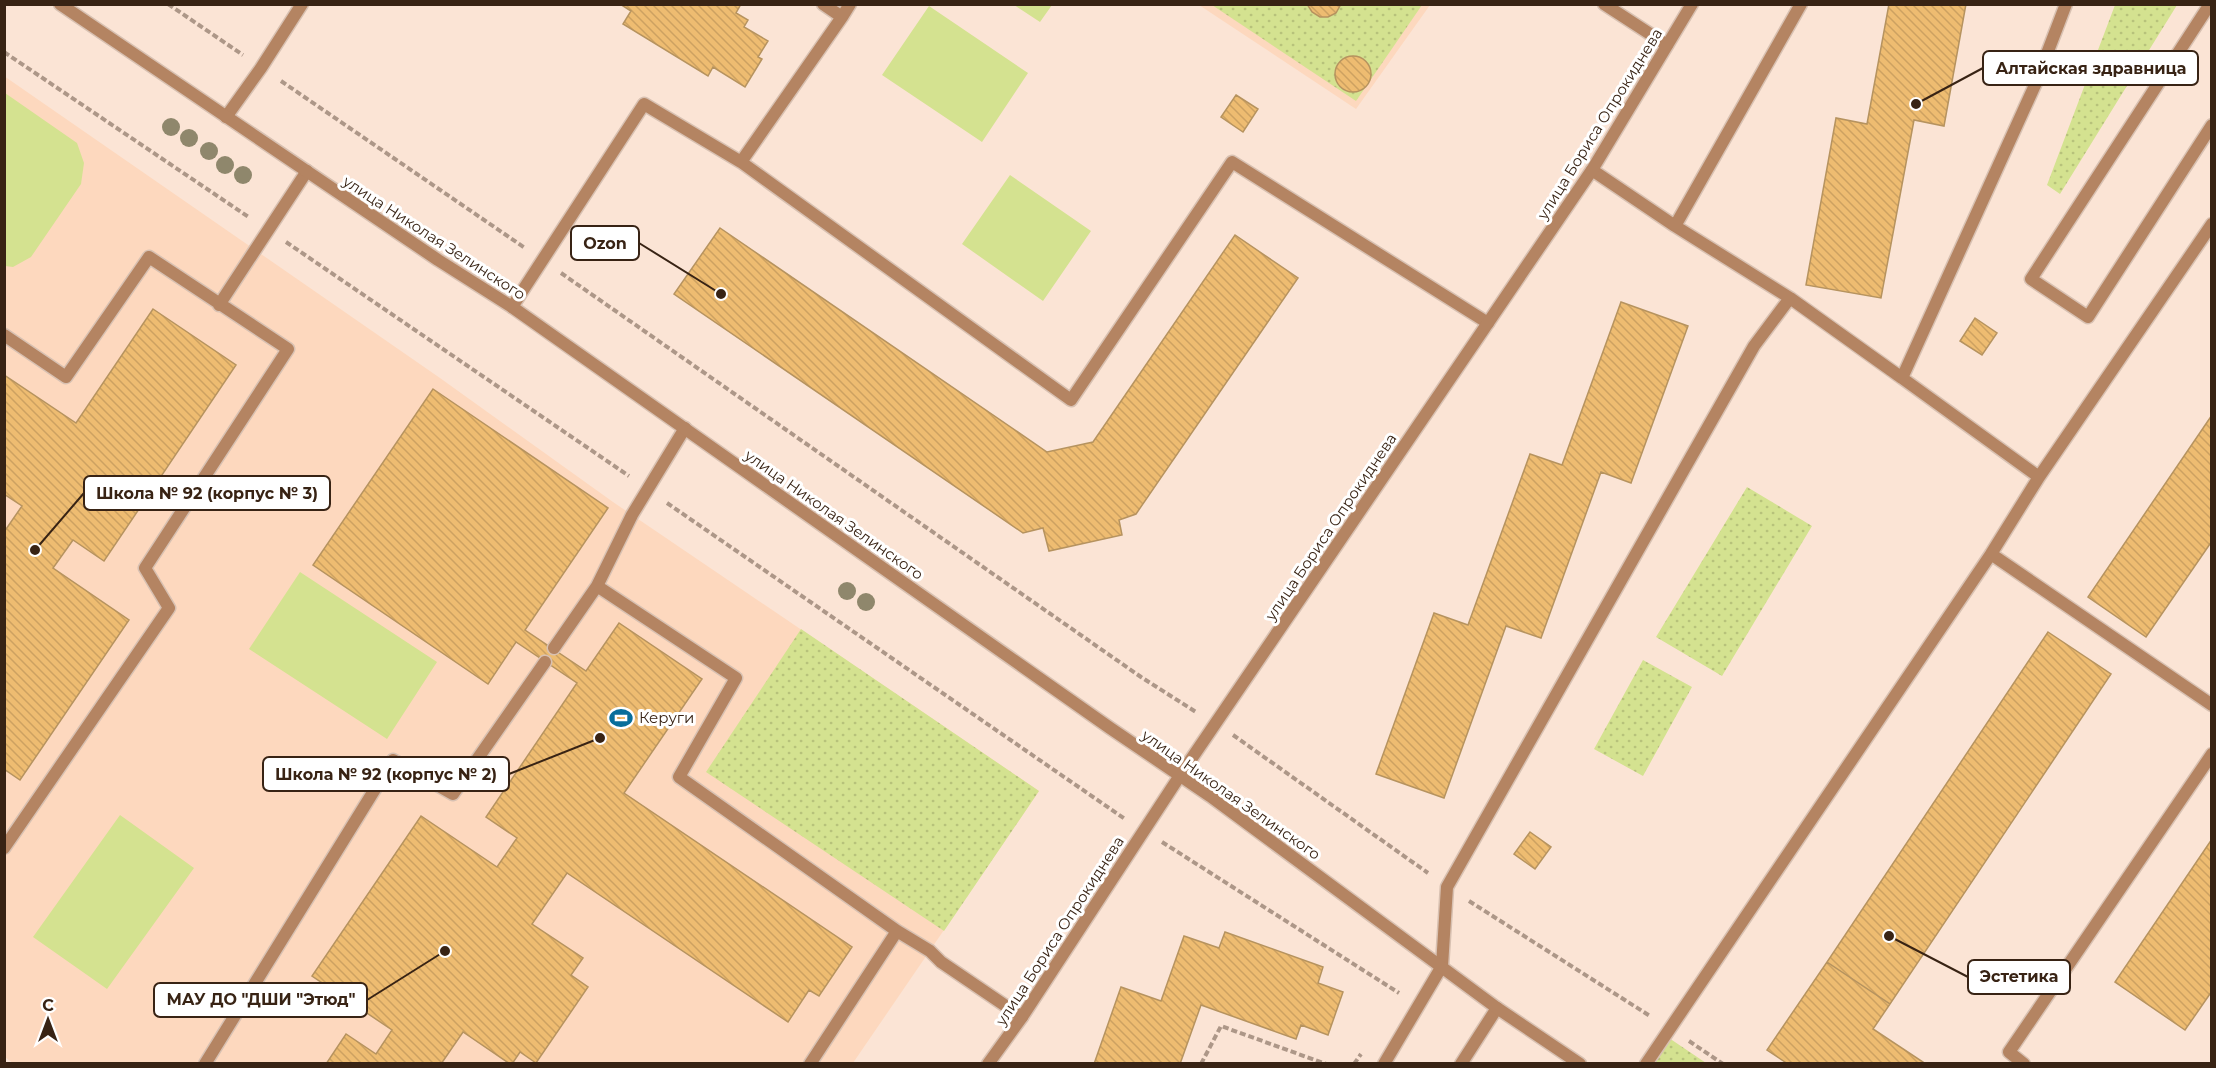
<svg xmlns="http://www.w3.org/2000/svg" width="2216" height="1068" font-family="Montserrat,sans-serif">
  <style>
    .built { fill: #fdd8be }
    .grass { fill: url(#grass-dots) }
    .garden { fill: #d4e290 }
    .building { fill: url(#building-back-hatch); stroke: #b6935f; stroke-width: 1.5 }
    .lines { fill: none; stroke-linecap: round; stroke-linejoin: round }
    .lane-casing { stroke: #d8c1b2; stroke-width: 15 }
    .street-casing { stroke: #d8c1b2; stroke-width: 15 }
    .path { stroke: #ad9788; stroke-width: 4; stroke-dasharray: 6 3; stroke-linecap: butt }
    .lane { stroke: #b48462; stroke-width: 12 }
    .street { stroke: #b48462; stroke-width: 12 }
    .tree { fill: #8f876c }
    .labels { text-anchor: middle; stroke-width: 6; stroke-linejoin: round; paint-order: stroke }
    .street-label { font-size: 15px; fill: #382314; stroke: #fff }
    .poi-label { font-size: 15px; fill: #382314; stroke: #fff; text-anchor: start }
    .leader { fill: none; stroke: #382314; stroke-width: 2 }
    .callout-dot { fill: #382314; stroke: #fff; stroke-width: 2 }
    .callout { fill: #fff; stroke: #382314; stroke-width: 2 }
    .callout-label { font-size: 16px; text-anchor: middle; font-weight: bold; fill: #382314 }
  </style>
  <defs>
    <pattern id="grass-dots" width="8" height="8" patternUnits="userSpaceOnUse" patternTransform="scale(1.5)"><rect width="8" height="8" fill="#d4e290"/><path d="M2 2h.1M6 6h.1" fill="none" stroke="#b7c27b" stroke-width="1.8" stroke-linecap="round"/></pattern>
    <pattern id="building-back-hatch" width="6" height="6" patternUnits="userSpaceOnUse" patternTransform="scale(1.5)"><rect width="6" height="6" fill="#eebc71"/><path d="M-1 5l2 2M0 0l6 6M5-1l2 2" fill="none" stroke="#cda161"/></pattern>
  </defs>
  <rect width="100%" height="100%" fill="#fbe4d5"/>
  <path class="built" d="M 1199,5 L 1430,5 L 1356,109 Z
    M 4,76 L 440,378 L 613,502 L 1039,791 L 853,1063 L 14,1064 L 5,1057 Z"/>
  <path class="grass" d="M 1212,5 L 1422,5 L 1356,101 Z
    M 2115,5 L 2177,5 L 2060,194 L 2047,185 Z
    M 1747,487 L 1812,526 L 1722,676 L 1656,637 Z
    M 801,629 L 1039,791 L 944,931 L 706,772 Z
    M 1643,660 L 1692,687 L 1643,776 L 1594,749 Z
    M 1669,1038 L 1706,1063 L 1705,1064 L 1653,1064 Z"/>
  <path class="garden" d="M 1014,5 L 1052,5 L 1040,22 Z
    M 929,6 L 1028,73 L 982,142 L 882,75 Z
    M 5,93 L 77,143 L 84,163 L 81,184 L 31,257 L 13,267 L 5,266 Z
    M 1010,175 L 1091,231 L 1043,301 L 962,244 Z
    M 300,572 L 437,662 L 387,739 L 249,649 Z
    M 120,815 L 194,868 L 107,989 L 33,937 Z"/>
  <path class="building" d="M 620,4 L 741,4 L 736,13 L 748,20 L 744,27 L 768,41 L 758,57 L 762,59 L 745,87 L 713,67 L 708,76 L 623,24 L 631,11 Z
    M 1307,4 L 1341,4 L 1336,13 L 1328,17 L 1320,17 L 1312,12 Z
    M 1889,4 L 1966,4 L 1944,126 L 1914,120 L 1881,298 L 1806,285 L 1836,118 L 1867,124 Z
    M1335 74a18 18 0 1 1 36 0a18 18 0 1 1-36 0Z
    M 1236,95 L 1258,109 L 1243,132 L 1221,117 Z
    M 720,228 L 1047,452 L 1093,442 L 1235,235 L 1298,278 L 1136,514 L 1119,520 L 1122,535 L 1049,551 L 1043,528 L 1023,533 L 674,294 Z
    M 1621,302 L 1688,326 L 1631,483 L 1601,472 L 1541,638 L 1506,626 L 1444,798 L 1376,774 L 1434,613 L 1468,625 L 1530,454 L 1562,465 Z
    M 153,309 L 236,365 L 104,561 L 73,540 L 53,568 L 129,620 L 20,780 L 4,769 L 4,532 L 22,506 L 4,494 L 4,375 L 76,423 Z
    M 1975,318 L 1997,333 L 1982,355 L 1960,341 Z
    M 433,389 L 608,508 L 525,630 L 586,671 L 619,623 L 702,679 L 624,793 L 852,947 L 819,996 L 809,990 L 788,1022 L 567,873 L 532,924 L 583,958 L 571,975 L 588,987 L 536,1063 L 520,1052 L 512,1064 L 510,1064 L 463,1032 L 441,1064 L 326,1064 L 346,1034 L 376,1054 L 392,1030 L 312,976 L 421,816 L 497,867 L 517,838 L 486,817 L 577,683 L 516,642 L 488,684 L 313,565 Z
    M 2212,415 L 2212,541 L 2146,637 L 2088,597 Z
    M 2048,632 L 2111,674 L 1890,1004 L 1827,962 Z
    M 1530,832 L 1551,847 L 1535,869 L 1514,854 Z
    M 2212,839 L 2212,991 L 2185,1030 L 2115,982 Z
    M 1225,932 L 1323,967 L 1318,983 L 1343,992 L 1328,1035 L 1301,1025 L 1296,1039 L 1201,1005 L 1180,1064 L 1094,1064 L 1121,987 L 1161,1001 L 1184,936 L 1219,948 Z
    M 1827,962 L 1890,1004 L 1873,1029 L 1923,1062 L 1922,1064 L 1788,1064 L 1767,1050 Z"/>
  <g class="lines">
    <g class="lane-casing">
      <path id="lane" d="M 1604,4 L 1667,45
        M 2210,4 L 2031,279 L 2088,317 L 2212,125
        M 842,17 L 850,4
        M 226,117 L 261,68 L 302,4
        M 741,162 L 1071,400 L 1232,162 L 1488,323
        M 1592,170 L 1675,226 L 1790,298 L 1902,378
        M 1675,226 L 1801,4
        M 219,305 L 307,171
        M 512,307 L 644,104 L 741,162 L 842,17 L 823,4
        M 4,335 L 66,377 L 149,257 L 288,349 L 145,568 L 169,608 L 4,848
        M 2039,477 L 1902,378 L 2035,85 L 2066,4
        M 1991,554 L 2212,705
        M 597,586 L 632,515 L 685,428
        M 554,648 L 597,586 L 736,678 L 679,777 L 897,931 L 930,951 L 941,962 L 1022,1017
        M 205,1064 L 393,760 L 453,794 L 545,662
        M 810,1064 L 897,931
        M 1384,1064 L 1442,966 L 1447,887 L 1754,346 L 1790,298
        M 1461,1064 L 1497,1008
        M 1646,1064 L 1991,554 L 2039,477 L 2212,224
        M 2024,1064 L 2009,1052 L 2212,754"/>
    </g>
    <g class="street-casing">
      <path id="street" d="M 60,4 L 438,260 L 512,307 L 1110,728 L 1210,796 L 1497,1008 L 1580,1064
        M 988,1064 L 1022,1017 L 1179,777 L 1592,170 L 1692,4"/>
    </g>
    <path class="path" d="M 168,4 L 243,55
      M 4,52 L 250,218
      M 281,81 L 525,248
      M 286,242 L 629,476
      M 561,273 L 1141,677 L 1196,712
      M 667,503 L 1125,819
      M 1233,735 L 1428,873
      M 1162,842 L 1399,993
      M 1469,901 L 1650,1016
      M 1689,1041 L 1723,1064
      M 1201,1064 L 1221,1026 L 1326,1064
      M 1354,1064 L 1361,1054"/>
    <use href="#lane" class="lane"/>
    <use href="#street" class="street"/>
  </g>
  <g class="tree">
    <circle cx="171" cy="127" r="9"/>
    <circle cx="189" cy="138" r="9"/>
    <circle cx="209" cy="151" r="9"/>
    <circle cx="225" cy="165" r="9"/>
    <circle cx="243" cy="175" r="9"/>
    <circle cx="847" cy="591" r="9"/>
    <circle cx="866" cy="602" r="9"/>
  </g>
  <defs>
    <g id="stadium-bare" transform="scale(1.8)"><path d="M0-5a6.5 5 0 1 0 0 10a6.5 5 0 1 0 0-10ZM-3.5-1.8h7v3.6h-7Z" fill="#086e9b" stroke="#fff" stroke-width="2.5" paint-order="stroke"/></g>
  </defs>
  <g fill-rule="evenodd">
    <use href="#stadium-bare" x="621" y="718"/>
  </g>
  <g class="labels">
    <g class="street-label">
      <text transform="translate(1600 124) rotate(-58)" y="5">улица Бориса Опрокиднева</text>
      <text transform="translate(434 238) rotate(33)" y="5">улица Николая Зелинского</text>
      <text transform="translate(834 515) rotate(35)" y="5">улица Николая Зелинского</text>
      <text transform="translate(1331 527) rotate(-56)" y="5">улица Бориса Опрокиднева</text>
      <text transform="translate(1231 795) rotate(35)" y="5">улица Николая Зелинского</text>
      <text transform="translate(1060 931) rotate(-57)" y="5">улица Бориса Опрокиднева</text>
    </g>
    <g class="poi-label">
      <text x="639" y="723">Керуги</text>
    </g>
  </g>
  <path class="leader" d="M1916 104L1983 68M721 294L639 243M35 550L84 493M600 738L509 774M1889 936L1968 977M445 951L367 1000"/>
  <g class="callout-dot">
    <circle cx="1916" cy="104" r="6"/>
    <circle cx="721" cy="294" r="6"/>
    <circle cx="35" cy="550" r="6"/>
    <circle cx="600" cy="738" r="6"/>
    <circle cx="1889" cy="936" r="6"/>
    <circle cx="445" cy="951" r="6"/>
  </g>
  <g class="callout">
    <rect x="1983" y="51" width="215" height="34" rx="6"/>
    <rect x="571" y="226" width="68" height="34" rx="6"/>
    <rect x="84" y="476" width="246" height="34" rx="6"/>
    <rect x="263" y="757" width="246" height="34" rx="6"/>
    <rect x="1968" y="960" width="102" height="34" rx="6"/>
    <rect x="154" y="983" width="213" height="34" rx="6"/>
  </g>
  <g class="callout-label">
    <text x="2091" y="74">Алтайская здравница</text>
    <text x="605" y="249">Ozon</text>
    <text x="207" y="499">Школа № 92 (корпус № 3)</text>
    <text x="386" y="780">Школа № 92 (корпус № 2)</text>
    <text x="2019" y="982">Эстетика</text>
    <text x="261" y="1005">МАУ ДО "ДШИ "Этюд"</text>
  </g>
  <rect width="2216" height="1068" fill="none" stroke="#382314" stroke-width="12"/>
  <g transform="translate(48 1020)" stroke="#ffffff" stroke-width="4.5" paint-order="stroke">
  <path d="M0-4.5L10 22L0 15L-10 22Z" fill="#382314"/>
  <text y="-9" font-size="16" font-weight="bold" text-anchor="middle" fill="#382314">С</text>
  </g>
</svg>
